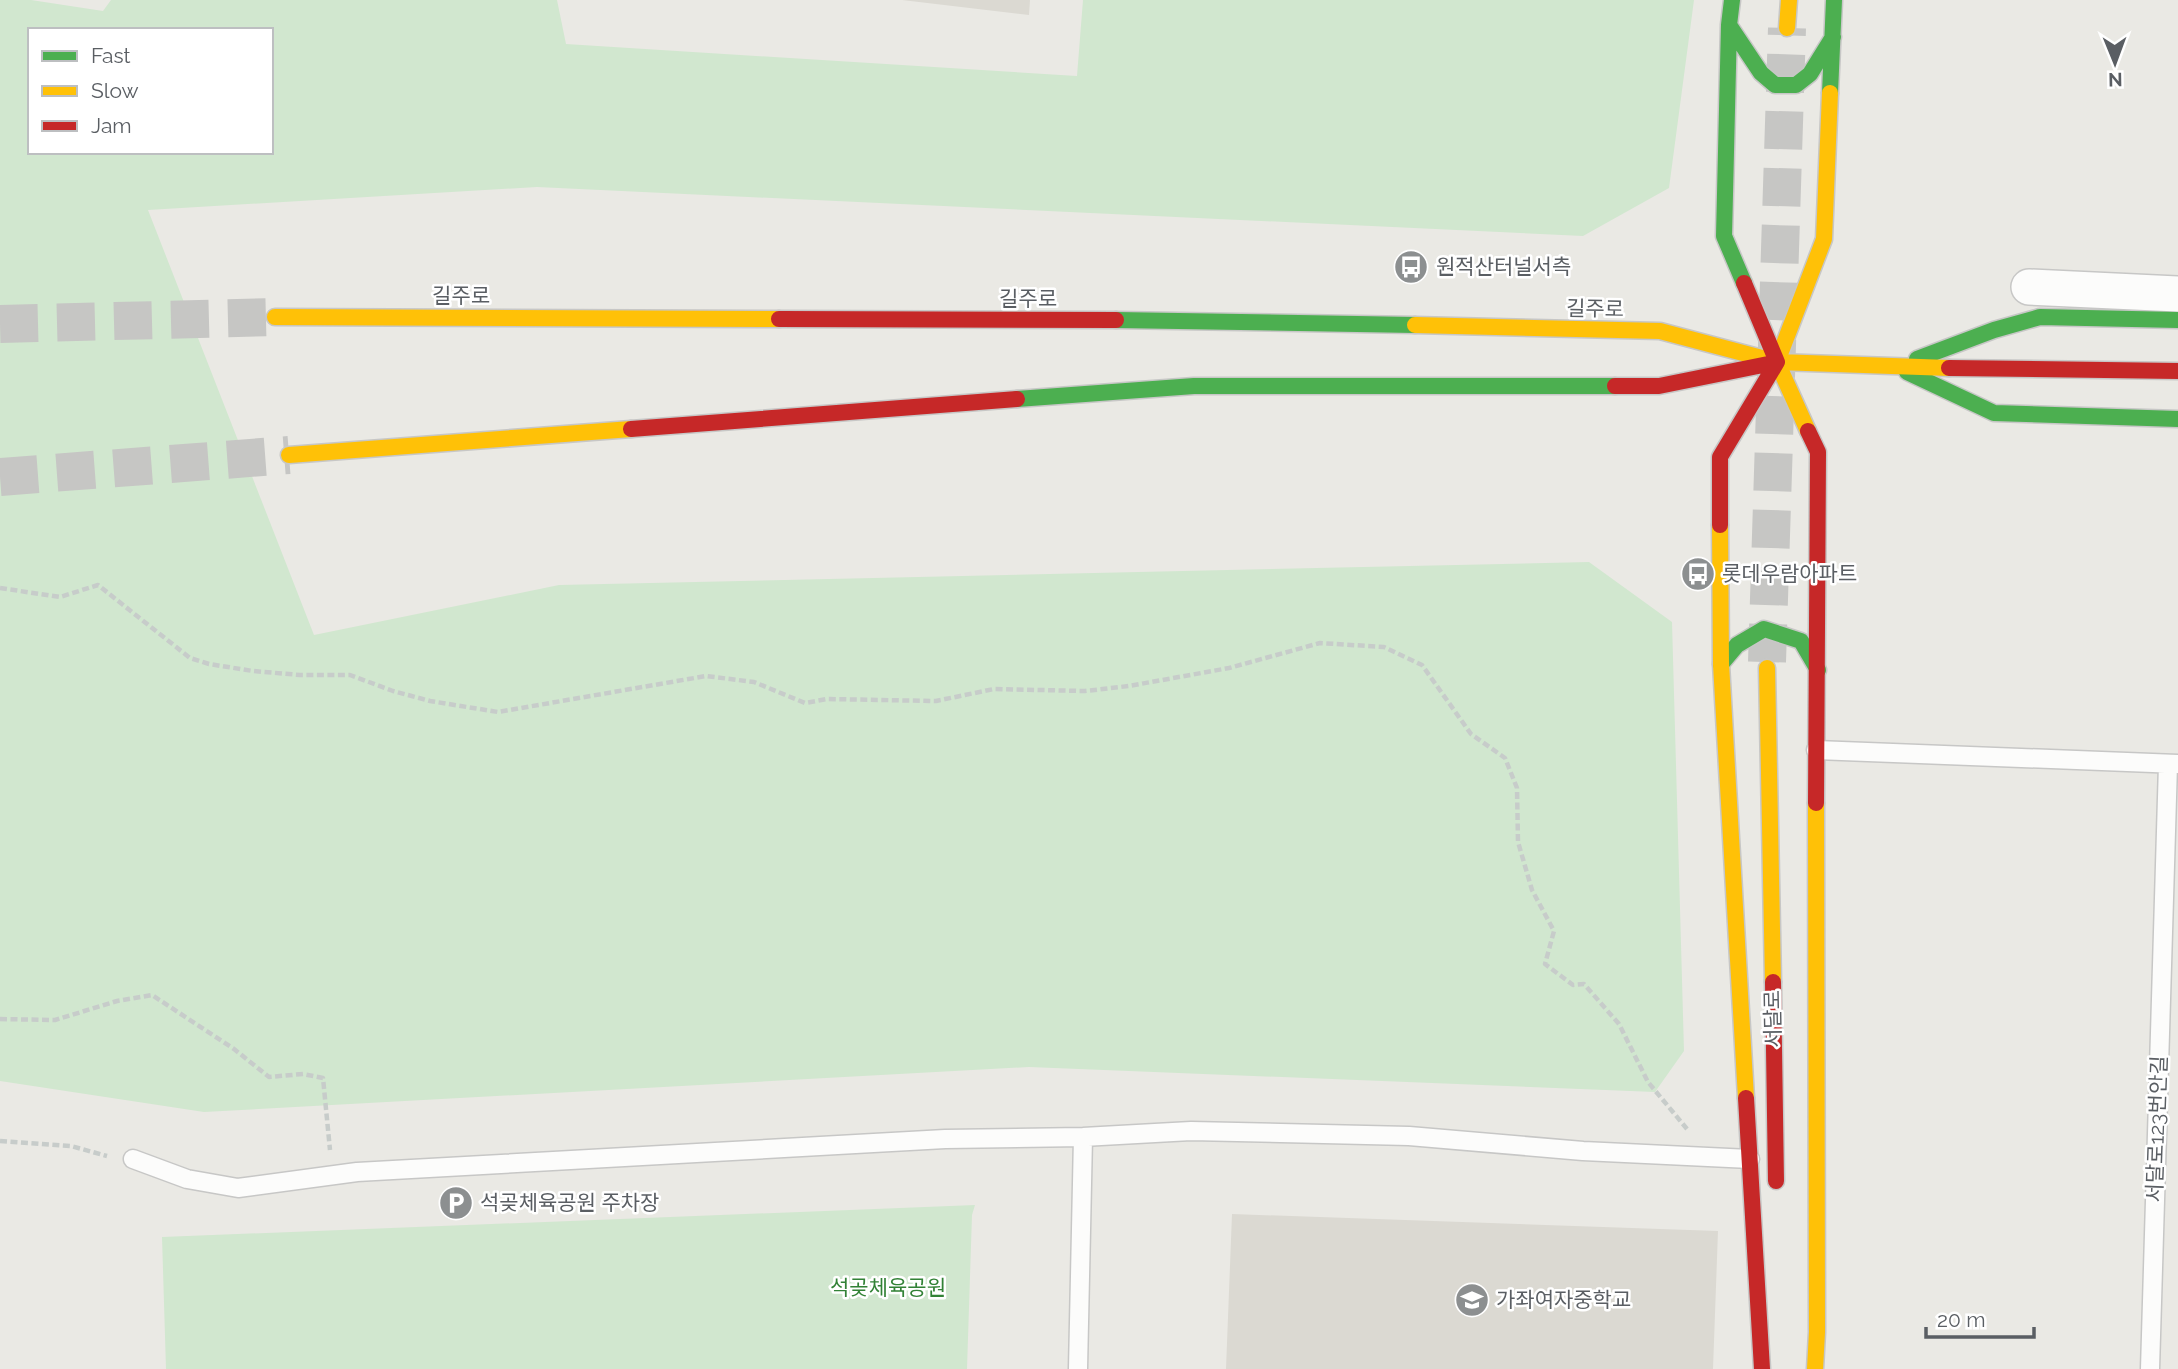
<svg xmlns="http://www.w3.org/2000/svg" width="2178" height="1369" font-family="Raleway,'Noto Sans KR',sans-serif">
  <style>
    .education { fill: #dbd9d2 }
    .green { fill: #d1e7cf; fill-rule: evenodd }
    .lines { fill: none; stroke-linecap: round; stroke-linejoin: round }
    .secondary-tunnel { stroke: #c6c6c4; stroke-width: 38; stroke-dasharray: 38 19; stroke-linecap: butt }
    .lane-casing { stroke: #c7c7c6; stroke-width: 21 }
    .street-casing { stroke: #c7c7c6; stroke-width: 38 }
    .fast-casing { stroke: #c7c7c6; stroke-width: 19 }
    .slow-casing { stroke: #c7c7c6; stroke-width: 19 }
    .jam-casing { stroke: #c7c7c6; stroke-width: 19 }
    .path { stroke: #c7ccca; stroke-width: 4.5; stroke-dasharray: 7 3.5; stroke-linecap: butt }
    .lane { stroke: #fcfcfb; stroke-width: 18 }
    .street { stroke: #fcfcfb; stroke-width: 35 }
    .fast { stroke: #4caf50; stroke-width: 16 }
    .slow { stroke: #ffc107; stroke-width: 16 }
    .jam { stroke: #c62828; stroke-width: 16 }
    .labels { text-anchor: middle; stroke-width: 5; stroke-linejoin: round; paint-order: stroke }
    .poi-label { font-size: 21px; fill: #5a5e63; stroke: #fff; text-anchor: start }
    .street-label { font-size: 21px; fill: #5a5e63; stroke: #fff }
    .park-label { font-size: 21px; fill: #328236; stroke: #fff }
  </style>
  <rect width="100%" height="100%" fill="#eae9e4"/>
  <path class="education" d="M 902,0 L 1030,0 L 1029,15 Z
    M 1232,1214 L 1718,1231 L 1713,1369 L 1226,1369 Z"/>
  <path class="green" d="M 0,0 L 31,0 L 103,11 L 111,0 L 557,0 L 566,44 L 1077,76 L 1083,0 L 1694,0 L 1669,188 L 1583,236 L 537,187 L 148,210 L 314,635 L 559,585 L 1589,562 L 1672,622 L 1684,1051 L 1655,1092 L 1029,1067 L 204,1112 L 0,1081 ZM 30,30 L 271,30 L 271,152 L 30,152 Z
    M 975,1205 L 972,1215 L 967,1369 L 166,1369 L 162,1237 Z"/>
  <g class="lines">
    <path class="secondary-tunnel" d="M 0,324 L 275,317
      M 0,477 L 289,455
      M 1767,662 L 1787,28"/>
    <g class="lane-casing">
      <path id="lane" d="M 1816,750 L 2178,764
        M 133,1159 L 187,1179 L 238,1188 L 357,1172 L 945,1139 L 1083,1137 L 1191,1131 L 1409,1136 L 1583,1151 L 1750,1159
        M 1078,1369 L 1083,1137
        M 2150,1369 L 2168,764"/>
    </g>
    <g class="street-casing">
      <path id="street" d="M 2029,287 L 2178,294"/>
    </g>
    <g class="fast-casing">
      <path id="fast" d="M 1732,0 L 1729,25 L 1724,236 L 1744,283
        M 1729,25 L 1761,73 L 1775,85 L 1796,85 L 1810,74 L 1833,37
        M 1830,93 L 1834,0
        M 1116,320 L 1415,325
        M 1917,359 L 1994,330 L 2040,317 L 2178,320
        M 1907,372 L 1994,413 L 2178,419
        M 1017,399 L 1194,386 L 1615,386
        M 1721,664 L 1737,645 L 1764,629 L 1801,641 L 1818,670"/>
    </g>
    <g class="slow-casing">
      <path id="slow" d="M 1787,28 L 1789,0
        M 275,317 L 779,319
        M 1415,325 L 1660,331 L 1777,362 L 1949,368
        M 1808,431 L 1777,362 L 1824,239 L 1830,93
        M 289,455 L 631,429
        M 1720,525 L 1721,664 L 1746,1098
        M 1767,668 L 1773,982
        M 1815,1369 L 1817,1332 L 1816,803"/>
    </g>
    <g class="jam-casing">
      <path id="jam" d="M 779,319 L 1116,320
        M 1949,368 L 2178,371
        M 1615,386 L 1659,386 L 1768,364
        M 631,429 L 1017,399
        M 1808,431 L 1818,452 L 1816,803
        M 1720,525 L 1720,457 L 1777,362 L 1744,283
        M 1773,982 L 1776,1181
        M 1746,1098 L 1762,1369"/>
    </g>
    <path class="path" d="M 0,588 L 60,597 L 98,585 L 190,658 L 209,664 L 253,671 L 300,675 L 350,675 L 393,691 L 430,701 L 498,712 L 706,676 L 754,682 L 805,703 L 827,699 L 936,701 L 994,689 L 1085,691 L 1129,686 L 1229,668 L 1320,643 L 1384,647 L 1422,665 L 1471,734 L 1505,758 L 1517,788 L 1518,842 L 1532,890 L 1554,931 L 1545,964 L 1573,985 L 1584,984 L 1619,1024 L 1648,1082 L 1687,1129
      M 0,1019 L 55,1020 L 117,1001 L 152,995 L 234,1049 L 269,1077 L 303,1074 L 323,1078 L 330,1150
      M 0,1141 L 71,1146 L 107,1156"/>
    <use href="#lane" class="lane"/>
    <use href="#street" class="street"/>
    <use href="#fast" class="fast"/>
    <use href="#slow" class="slow"/>
    <use href="#jam" class="jam"/>
  </g>
  <defs>
    <g id="bus-disc" transform="scale(1.75)"><circle r="9.5" fill="#8c8f90" stroke="#fff"/><path d="M-5-6H5V4H4V6H2V4H-2V6H-4V4H-5ZM-3.5-4V0h7V-4ZM-3.5 1.2v1.5H-2V1.2ZM2 1.2v1.5H3.5V1.2Z" fill="#fff"/></g>
    <g id="parking-disc" transform="scale(1.75)"><circle r="9.5" fill="#8c8f90" stroke="#fff"/><path d="M-3.5-5.5H1a3.5 3.5 0 0 1 0 7H-1V5.5H-3.5ZM-1-3.4V-.6H.8a1.4 1.4 0 0 0 0-2.8Z" fill="#fff"/></g>
    <g id="school-disc" transform="scale(1.75)"><circle r="9.5" fill="#8c8f90" stroke="#fff"/><path d="M0-5L7-2L0 1L-7-2ZM-4 1L0 2.5L4 1V4Q0 6-4 4Z" fill="#fff"/></g>
  </defs>
  <g fill-rule="evenodd">
    <use href="#bus-disc" x="1411" y="267"/>
    <use href="#bus-disc" x="1698" y="574"/>
    <use href="#parking-disc" x="456" y="1203"/>
    <use href="#school-disc" x="1472" y="1300"/>
  </g>
  <g class="labels">
    <g class="poi-label">
      <text x="1436" y="274">원적산터널서측</text>
      <text x="1722" y="581">롯데우람아파트</text>
      <text x="480" y="1210">석곶체육공원 주차장</text>
      <text x="1496" y="1307">가좌여자중학교</text>
    </g>
    <g class="street-label">
      <text x="461" y="303">길주로</text>
      <text x="1028" y="306">길주로</text>
      <text transform="translate(1595 309) rotate(1)" y="7">길주로</text>
      <text transform="translate(1773 1019) rotate(-91)" y="7">서달로</text>
      <text transform="translate(2157 1129) rotate(-88)" y="7">서달로123번안길</text>
    </g>
    <g class="park-label">
      <text x="888" y="1295">석곶체육공원</text>
    </g>
  </g>
  <rect x="28" y="28" width="245" height="126" fill="#ffffff" stroke="#bdbfc1" stroke-width="2"/>
  <rect x="42" y="51" width="35" height="10" fill="#4caf50" stroke="#bdbfc1" stroke-width="2"/>
  <text x="91" y="63" font-size="21" fill="#5a5e63">Fast</text>
  <rect x="42" y="86" width="35" height="10" fill="#ffc107" stroke="#bdbfc1" stroke-width="2"/>
  <text x="91" y="98" font-size="21" fill="#5a5e63">Slow</text>
  <rect x="42" y="121" width="35" height="10" fill="#c62828" stroke="#bdbfc1" stroke-width="2"/>
  <text x="91" y="133" font-size="21" fill="#5a5e63">Jam</text>
  <g transform="translate(2115 63) rotate(179)" stroke="#ffffff" stroke-width="5" paint-order="stroke">
  <path d="M0-5L12 26L0 18L-12 26Z" fill="#5a5e63"/>
  <text y="-10" font-size="19" font-weight="bold" text-anchor="middle" fill="#5a5e63">N</text>
  </g>
  <path d="M1926 1327v10h108v-10" fill="none" stroke="#5a5e63" stroke-width="3.5"/>
  <text x="1937" y="1327" font-size="21" fill="#5a5e63" stroke="#ffffff" stroke-width="5" paint-order="stroke">20 m</text>
</svg>
